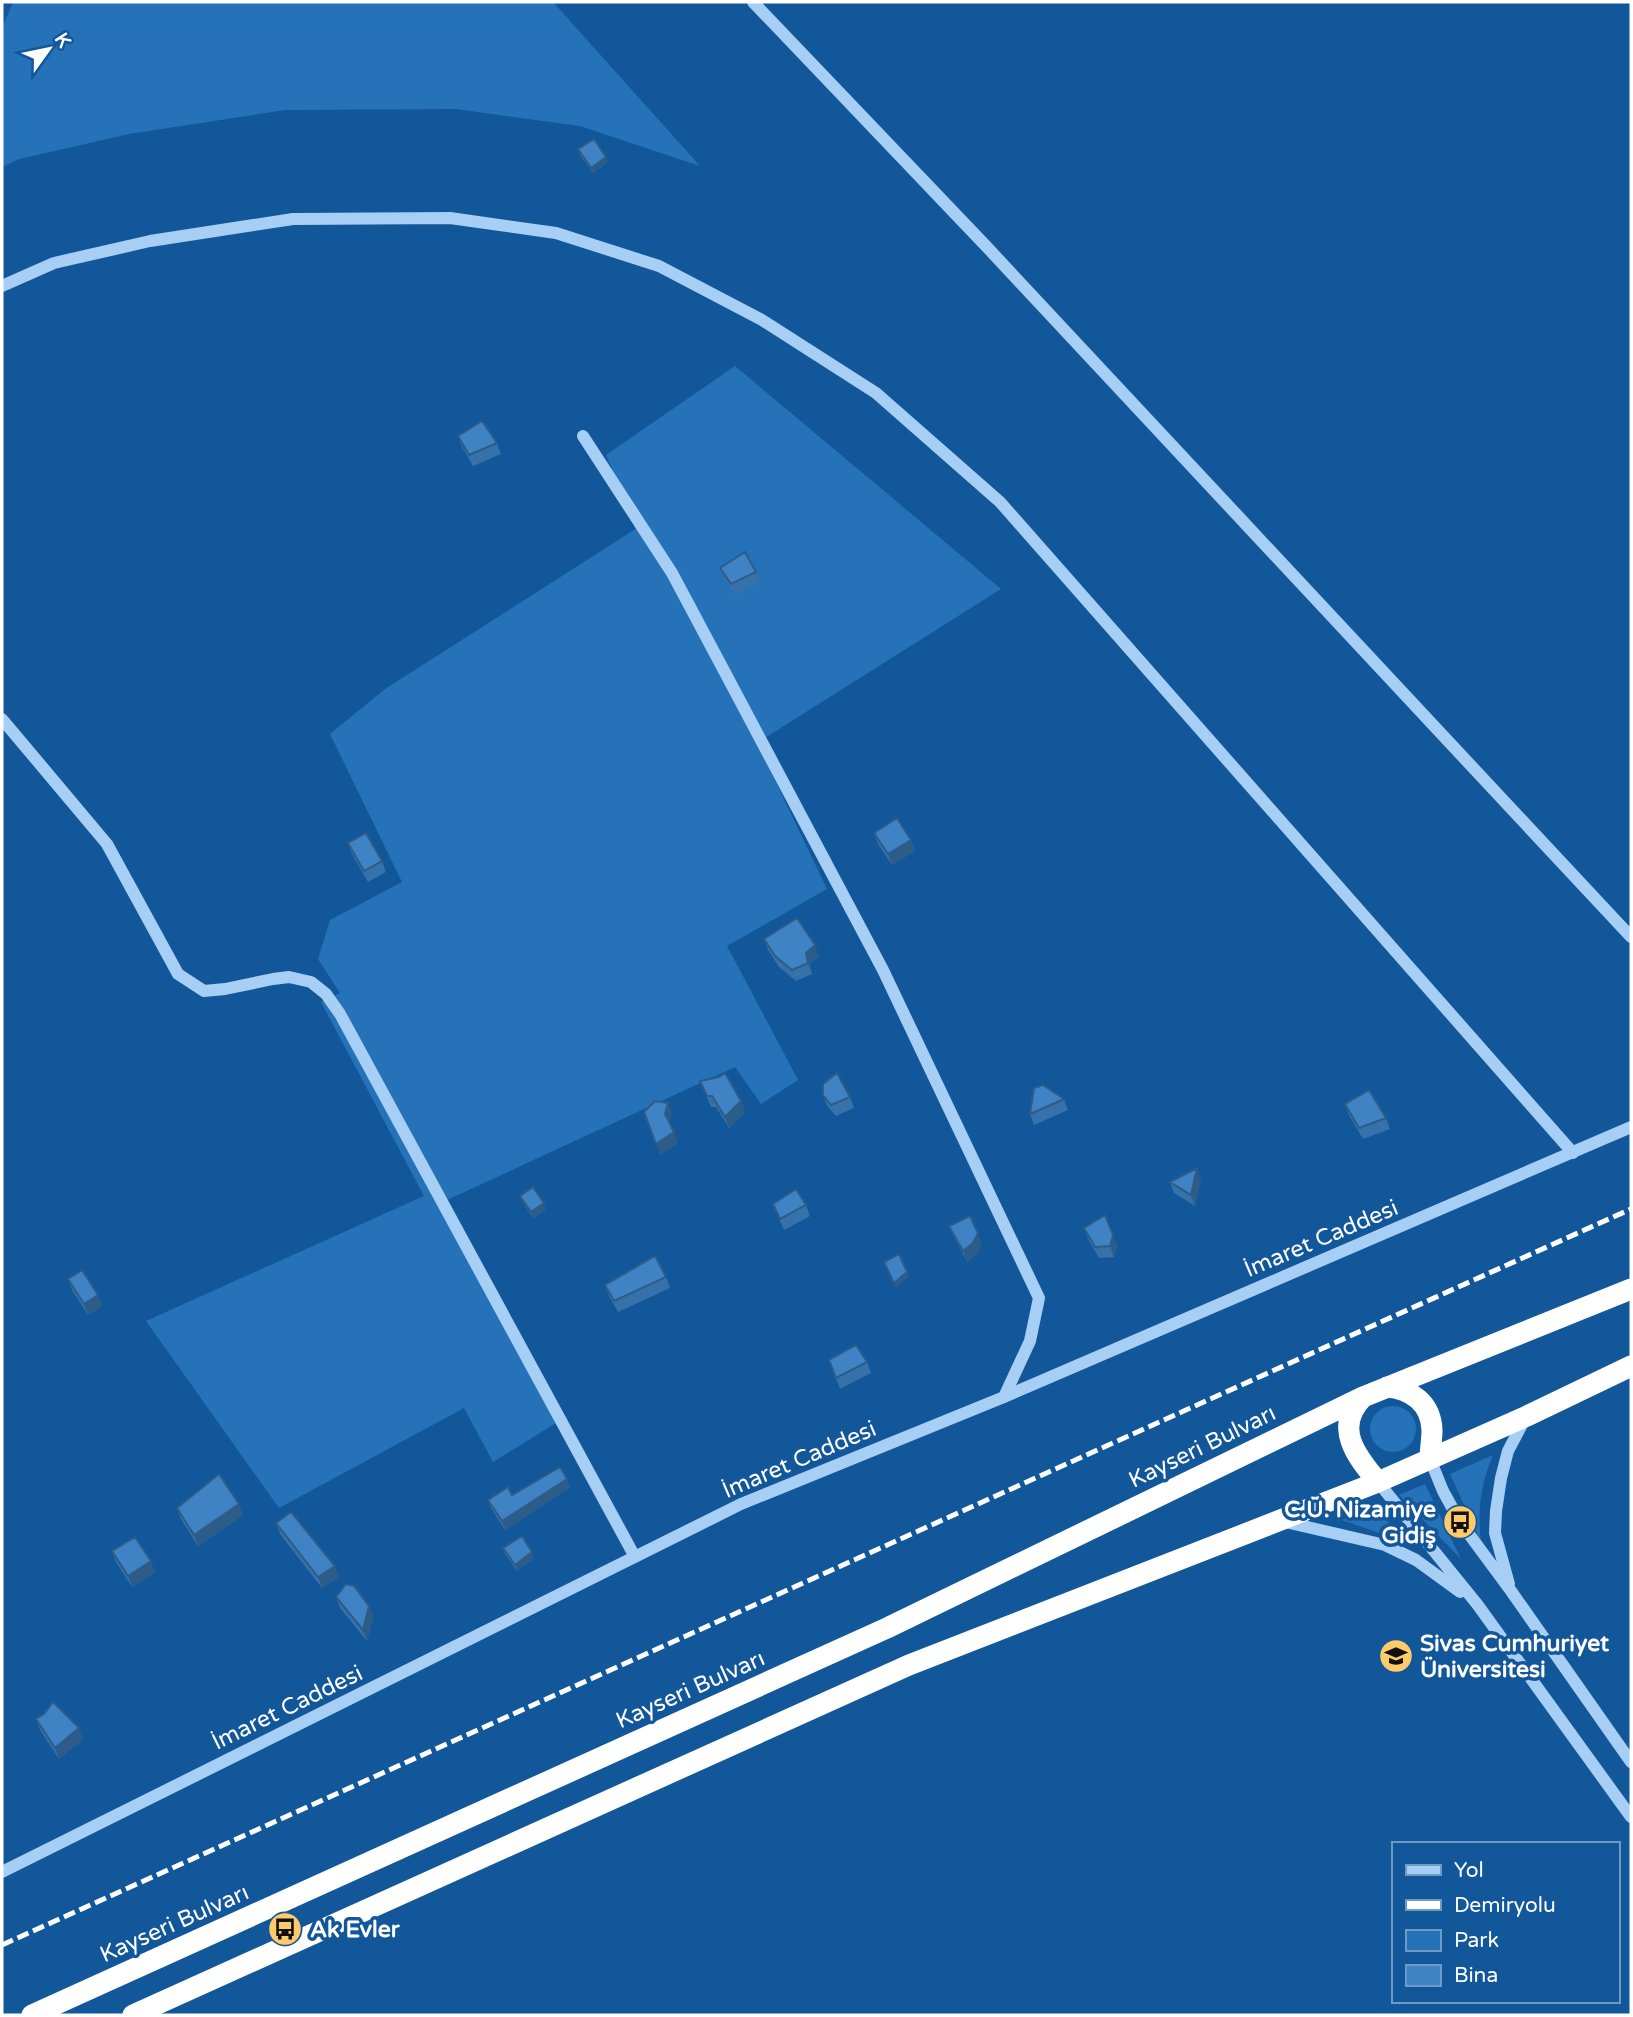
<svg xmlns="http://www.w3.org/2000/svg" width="1633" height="2017" font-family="'Varela Round',sans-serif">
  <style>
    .green { fill: #2572b9 }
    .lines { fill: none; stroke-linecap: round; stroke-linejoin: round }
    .minor { stroke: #a7cef4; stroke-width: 12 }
    .highway { stroke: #fff; stroke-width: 21 }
    .rail { stroke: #fff; stroke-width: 5; stroke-dasharray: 12 5; stroke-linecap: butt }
    .wall { fill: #3771a9 }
    .shaded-wall { fill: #2d5c89 }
    .building { fill: #4083c4; stroke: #2d5c89; stroke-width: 2 }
    .labels { text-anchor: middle; stroke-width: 7; stroke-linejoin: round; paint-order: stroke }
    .street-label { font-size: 23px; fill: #fff; stroke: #13579b }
    .poi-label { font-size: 23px; font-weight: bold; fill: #fff; stroke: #13579b; text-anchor: start }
  </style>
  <rect width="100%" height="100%" fill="#13579b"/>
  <path class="green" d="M 13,2 L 553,2 L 700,166 L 580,126 L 456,109 L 285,110 L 129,134 L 19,159 L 2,167 L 2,28 Z
    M 735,366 L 1001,589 L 757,743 L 827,889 L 727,946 L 798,1080 L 761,1104 L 735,1067 L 447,1200 L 556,1423 L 493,1462 L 464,1408 L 279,1508 L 146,1321 L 424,1196 L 321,1002 L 340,993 L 318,959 L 330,920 L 402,882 L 330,734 L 385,689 L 637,528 L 606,455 Z
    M1370 1429a23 23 0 1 1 46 0a23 23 0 1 1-46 0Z
    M 1493,1455 C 1481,1484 1477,1510 1481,1542 L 1450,1474 Z
    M 1425,1484 L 1461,1559 L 1399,1495 Z
    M 1375,1505 L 1385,1519 L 1410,1544 L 1342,1520 Z"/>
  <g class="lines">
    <path class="minor" d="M 753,2 L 985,245 L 1631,937
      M 2,286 L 54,263 L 150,241 L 293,219 L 450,218 L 556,233 L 659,266 L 762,320 L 876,393 L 1000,502 L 1573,1153
      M 583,436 L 672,573 L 721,665 L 883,970 L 1039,1298 L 1030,1341 L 1004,1397
      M 2,719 L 107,844 L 178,974 L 204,991 L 225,989 L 273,979 L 289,977 L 311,982 L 326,994 L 340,1014 L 635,1557
      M 1430,1459 L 1443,1491 L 1460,1522 L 1511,1591 L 1631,1762
      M 1378,1482 L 1477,1604 L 1631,1817
      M 1281,1521 L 1385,1545 L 1416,1560 L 1460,1592
      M 1509,1584 L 1495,1533 L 1496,1511 L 1501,1478 L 1508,1451 L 1526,1417
      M 2,1872 L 741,1504 L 1004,1397 L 1631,1127"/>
    <path class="highway" d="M 1387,1387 C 1411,1389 1431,1403 1432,1430 C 1432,1440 1430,1450 1430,1459
      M 1378,1482 C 1356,1456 1333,1427 1363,1397 L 1631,1289
      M 32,2015 L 887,1628 L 1363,1397
      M 133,2015 L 909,1665 L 1378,1482 L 1527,1416 L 1631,1366"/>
    <path class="rail" d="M 2,1945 L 1631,1209"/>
  </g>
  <path class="wall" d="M 578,149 L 608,162 L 593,173 L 580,155 Z
    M 458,436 L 497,443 L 501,454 L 473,466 L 462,447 Z
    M 720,568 L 756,572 L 760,583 L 735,595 L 724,579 Z
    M 874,833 L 911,840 L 915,851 L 892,865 L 878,844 Z
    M 348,843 L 382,861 L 386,872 L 368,882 L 352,854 Z
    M 764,939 L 819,956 L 810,964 L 812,974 L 796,981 L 779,967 L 768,950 Z
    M 700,1081 L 741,1101 L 745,1112 L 729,1128 L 716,1107 L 711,1107 Z
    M 823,1095 L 850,1097 L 854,1108 L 836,1116 L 827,1106 Z
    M 1064,1099 L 1068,1110 L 1034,1125 L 1030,1114 Z
    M 1345,1104 L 1386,1118 L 1390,1129 L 1363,1139 L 1349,1115 Z
    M 1201,1179 L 1195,1206 L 1174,1193 L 1170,1182 Z
    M 520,1196 L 546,1209 L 533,1218 L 522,1201 Z
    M 773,1204 L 806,1205 L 810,1216 L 784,1230 Z
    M 949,1226 L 982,1244 L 977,1254 L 967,1262 L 954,1237 Z
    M 1084,1228 L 1113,1235 L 1117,1246 L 1114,1257 L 1099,1258 L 1088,1239 Z
    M 666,1277 L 670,1288 L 618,1312 L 609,1296 L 605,1285 Z
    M 68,1279 L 98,1295 L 102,1306 L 88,1315 L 72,1290 Z
    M 829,1360 L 867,1362 L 871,1373 L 840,1389 Z
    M 570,1487 L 505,1530 L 491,1508 L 488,1500 Z
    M 177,1508 L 243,1515 L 198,1546 L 181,1519 Z
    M 276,1523 L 339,1577 L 322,1588 L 280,1534 Z
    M 503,1548 L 534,1558 L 517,1571 L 505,1554 Z
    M 112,1551 L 155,1572 L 132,1587 L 116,1562 Z
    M 336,1597 L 369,1606 L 373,1617 L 367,1641 L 340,1608 Z
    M 36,1719 L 83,1739 L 59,1759 L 40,1730 Z"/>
  <path class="shaded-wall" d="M 606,157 L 608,162 L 593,173 L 591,168 Z
    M 911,840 L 915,851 L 892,865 L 888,854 Z
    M 815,945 L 819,956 L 810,964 L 812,974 L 808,963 L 806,953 Z
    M 741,1101 L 745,1112 L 729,1128 L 725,1117 Z
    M 668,1103 L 672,1114 L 669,1125 L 665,1114 Z
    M 674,1132 L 678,1143 L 660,1155 L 656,1144 Z
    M 1197,1168 L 1201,1179 L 1195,1206 L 1191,1195 Z
    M 544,1203 L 546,1209 L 533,1218 L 531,1212 Z
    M 978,1233 L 982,1244 L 977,1254 L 967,1262 L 963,1251 Z
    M 1113,1235 L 1117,1246 L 1114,1257 L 1110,1246 Z
    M 907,1272 L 909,1277 L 896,1288 L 894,1283 Z
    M 98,1295 L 102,1306 L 88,1315 L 84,1304 Z
    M 567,1479 L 570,1487 L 505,1530 L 502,1521 Z
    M 239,1504 L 243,1515 L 198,1546 L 194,1535 Z
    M 532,1552 L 534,1558 L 517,1571 L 515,1565 Z
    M 151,1561 L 155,1572 L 132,1587 L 128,1576 Z
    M 335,1566 L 339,1577 L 322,1588 L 318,1577 Z
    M 369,1606 L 373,1617 L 367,1641 L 363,1630 Z
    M 79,1728 L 83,1739 L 59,1759 L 55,1748 Z"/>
  <path class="building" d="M 594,139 L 606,157 L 591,168 L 578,149 Z
    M 482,421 L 497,443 L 469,455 L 458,436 Z
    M 745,552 L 756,572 L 731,584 L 720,568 Z
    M 897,818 L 911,840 L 888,854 L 874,833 Z
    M 366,833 L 382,861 L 364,871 L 348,843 Z
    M 797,918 L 815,945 L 806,953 L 808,963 L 792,970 L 775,956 L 764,939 Z
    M 725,1073 L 741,1101 L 725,1117 L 712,1096 L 707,1096 L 700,1081 L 719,1077 Z
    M 837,1073 L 850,1097 L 831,1105 L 823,1095 L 823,1084 Z
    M 1043,1085 L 1064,1099 L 1030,1114 L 1034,1088 Z
    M 1369,1090 L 1386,1118 L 1359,1128 L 1345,1104 Z
    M 655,1101 L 668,1103 L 665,1114 L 674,1132 L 656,1144 L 644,1112 Z
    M 1197,1168 L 1191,1195 L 1170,1182 Z
    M 533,1187 L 544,1203 L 531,1212 L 520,1196 Z
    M 796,1189 L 806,1205 L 780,1219 L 773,1204 Z
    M 1105,1215 L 1113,1235 L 1110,1246 L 1095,1247 L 1084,1228 Z
    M 970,1216 L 978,1233 L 973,1243 L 963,1251 L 949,1226 Z
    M 899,1254 L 907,1272 L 894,1283 L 884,1262 Z
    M 655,1256 L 666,1277 L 614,1301 L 605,1285 Z
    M 82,1270 L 98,1295 L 84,1304 L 68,1279 Z
    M 856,1345 L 867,1362 L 836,1378 L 829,1360 Z
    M 560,1467 L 567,1479 L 502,1521 L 488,1500 L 508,1487 L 512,1495 Z
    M 219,1474 L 239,1504 L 194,1535 L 177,1508 Z
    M 291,1512 L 335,1566 L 318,1577 L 276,1523 Z
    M 522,1536 L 532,1552 L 515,1565 L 503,1548 Z
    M 135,1537 L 151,1561 L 128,1576 L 112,1551 Z
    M 346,1584 L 354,1586 L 369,1606 L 363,1630 L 336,1597 Z
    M 53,1702 L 79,1728 L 55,1748 L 36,1719 L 44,1714 Z"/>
  <defs>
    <g id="bus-disc" transform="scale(1.75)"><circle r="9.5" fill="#ffcb6a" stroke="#13579b"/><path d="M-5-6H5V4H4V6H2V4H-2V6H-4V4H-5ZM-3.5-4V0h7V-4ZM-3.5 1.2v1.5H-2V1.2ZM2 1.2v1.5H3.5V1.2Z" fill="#111"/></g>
    <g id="university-disc" transform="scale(1.75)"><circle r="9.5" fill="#ffcb6a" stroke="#13579b"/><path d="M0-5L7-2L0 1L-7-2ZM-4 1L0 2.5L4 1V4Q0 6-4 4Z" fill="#111"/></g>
  </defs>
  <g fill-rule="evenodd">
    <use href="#bus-disc" x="1460" y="1522"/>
    <use href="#university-disc" x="1396" y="1656"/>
    <use href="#bus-disc" x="285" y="1929"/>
  </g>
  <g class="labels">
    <g class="street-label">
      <text transform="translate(1321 1238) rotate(-23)" y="8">İmaret Caddesi</text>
      <text transform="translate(1202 1446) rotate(-26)" y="8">Kayseri Bulvarı</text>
      <text transform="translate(799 1459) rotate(-23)" y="8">İmaret Caddesi</text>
      <text transform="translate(690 1689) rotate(-24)" y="8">Kayseri Bulvarı</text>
      <text transform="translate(287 1707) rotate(-26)" y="8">İmaret Caddesi</text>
      <text transform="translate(174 1923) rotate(-24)" y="8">Kayseri Bulvarı</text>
    </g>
    <g class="poi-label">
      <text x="1436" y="1517" text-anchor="end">C.Ü. Nizamiye<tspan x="1436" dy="26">Gidiş</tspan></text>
      <text x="1420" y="1651">Sivas Cumhuriyet<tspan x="1420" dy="26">Üniversitesi</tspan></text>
      <text x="310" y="1937">Ak Evler</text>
    </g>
  </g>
  <rect width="1633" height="2017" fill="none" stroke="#ffffff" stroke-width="7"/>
  <rect x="1392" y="1842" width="228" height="161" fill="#13579b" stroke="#719ac3" stroke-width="2"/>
  <rect x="1406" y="1865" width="35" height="10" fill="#a7cef4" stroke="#719ac3" stroke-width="2"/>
  <text x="1454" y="1877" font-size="21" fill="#ffffff">Yol</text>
  <rect x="1406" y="1900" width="35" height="10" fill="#ffffff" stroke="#719ac3" stroke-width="2"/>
  <text x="1454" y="1912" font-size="21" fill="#ffffff">Demiryolu</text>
  <rect x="1406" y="1930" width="35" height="21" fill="#2572b9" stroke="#719ac3" stroke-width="2"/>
  <text x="1454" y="1947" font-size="21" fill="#ffffff">Park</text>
  <rect x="1406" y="1965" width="35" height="21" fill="#4083c4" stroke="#719ac3" stroke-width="2"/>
  <text x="1454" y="1982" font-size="21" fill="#ffffff">Bina</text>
  <g transform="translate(49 49) rotate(57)" stroke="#13579b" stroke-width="5" paint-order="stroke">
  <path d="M0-5L12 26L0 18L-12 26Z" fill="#ffffff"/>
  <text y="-10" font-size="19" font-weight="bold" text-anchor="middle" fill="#ffffff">K</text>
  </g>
</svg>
